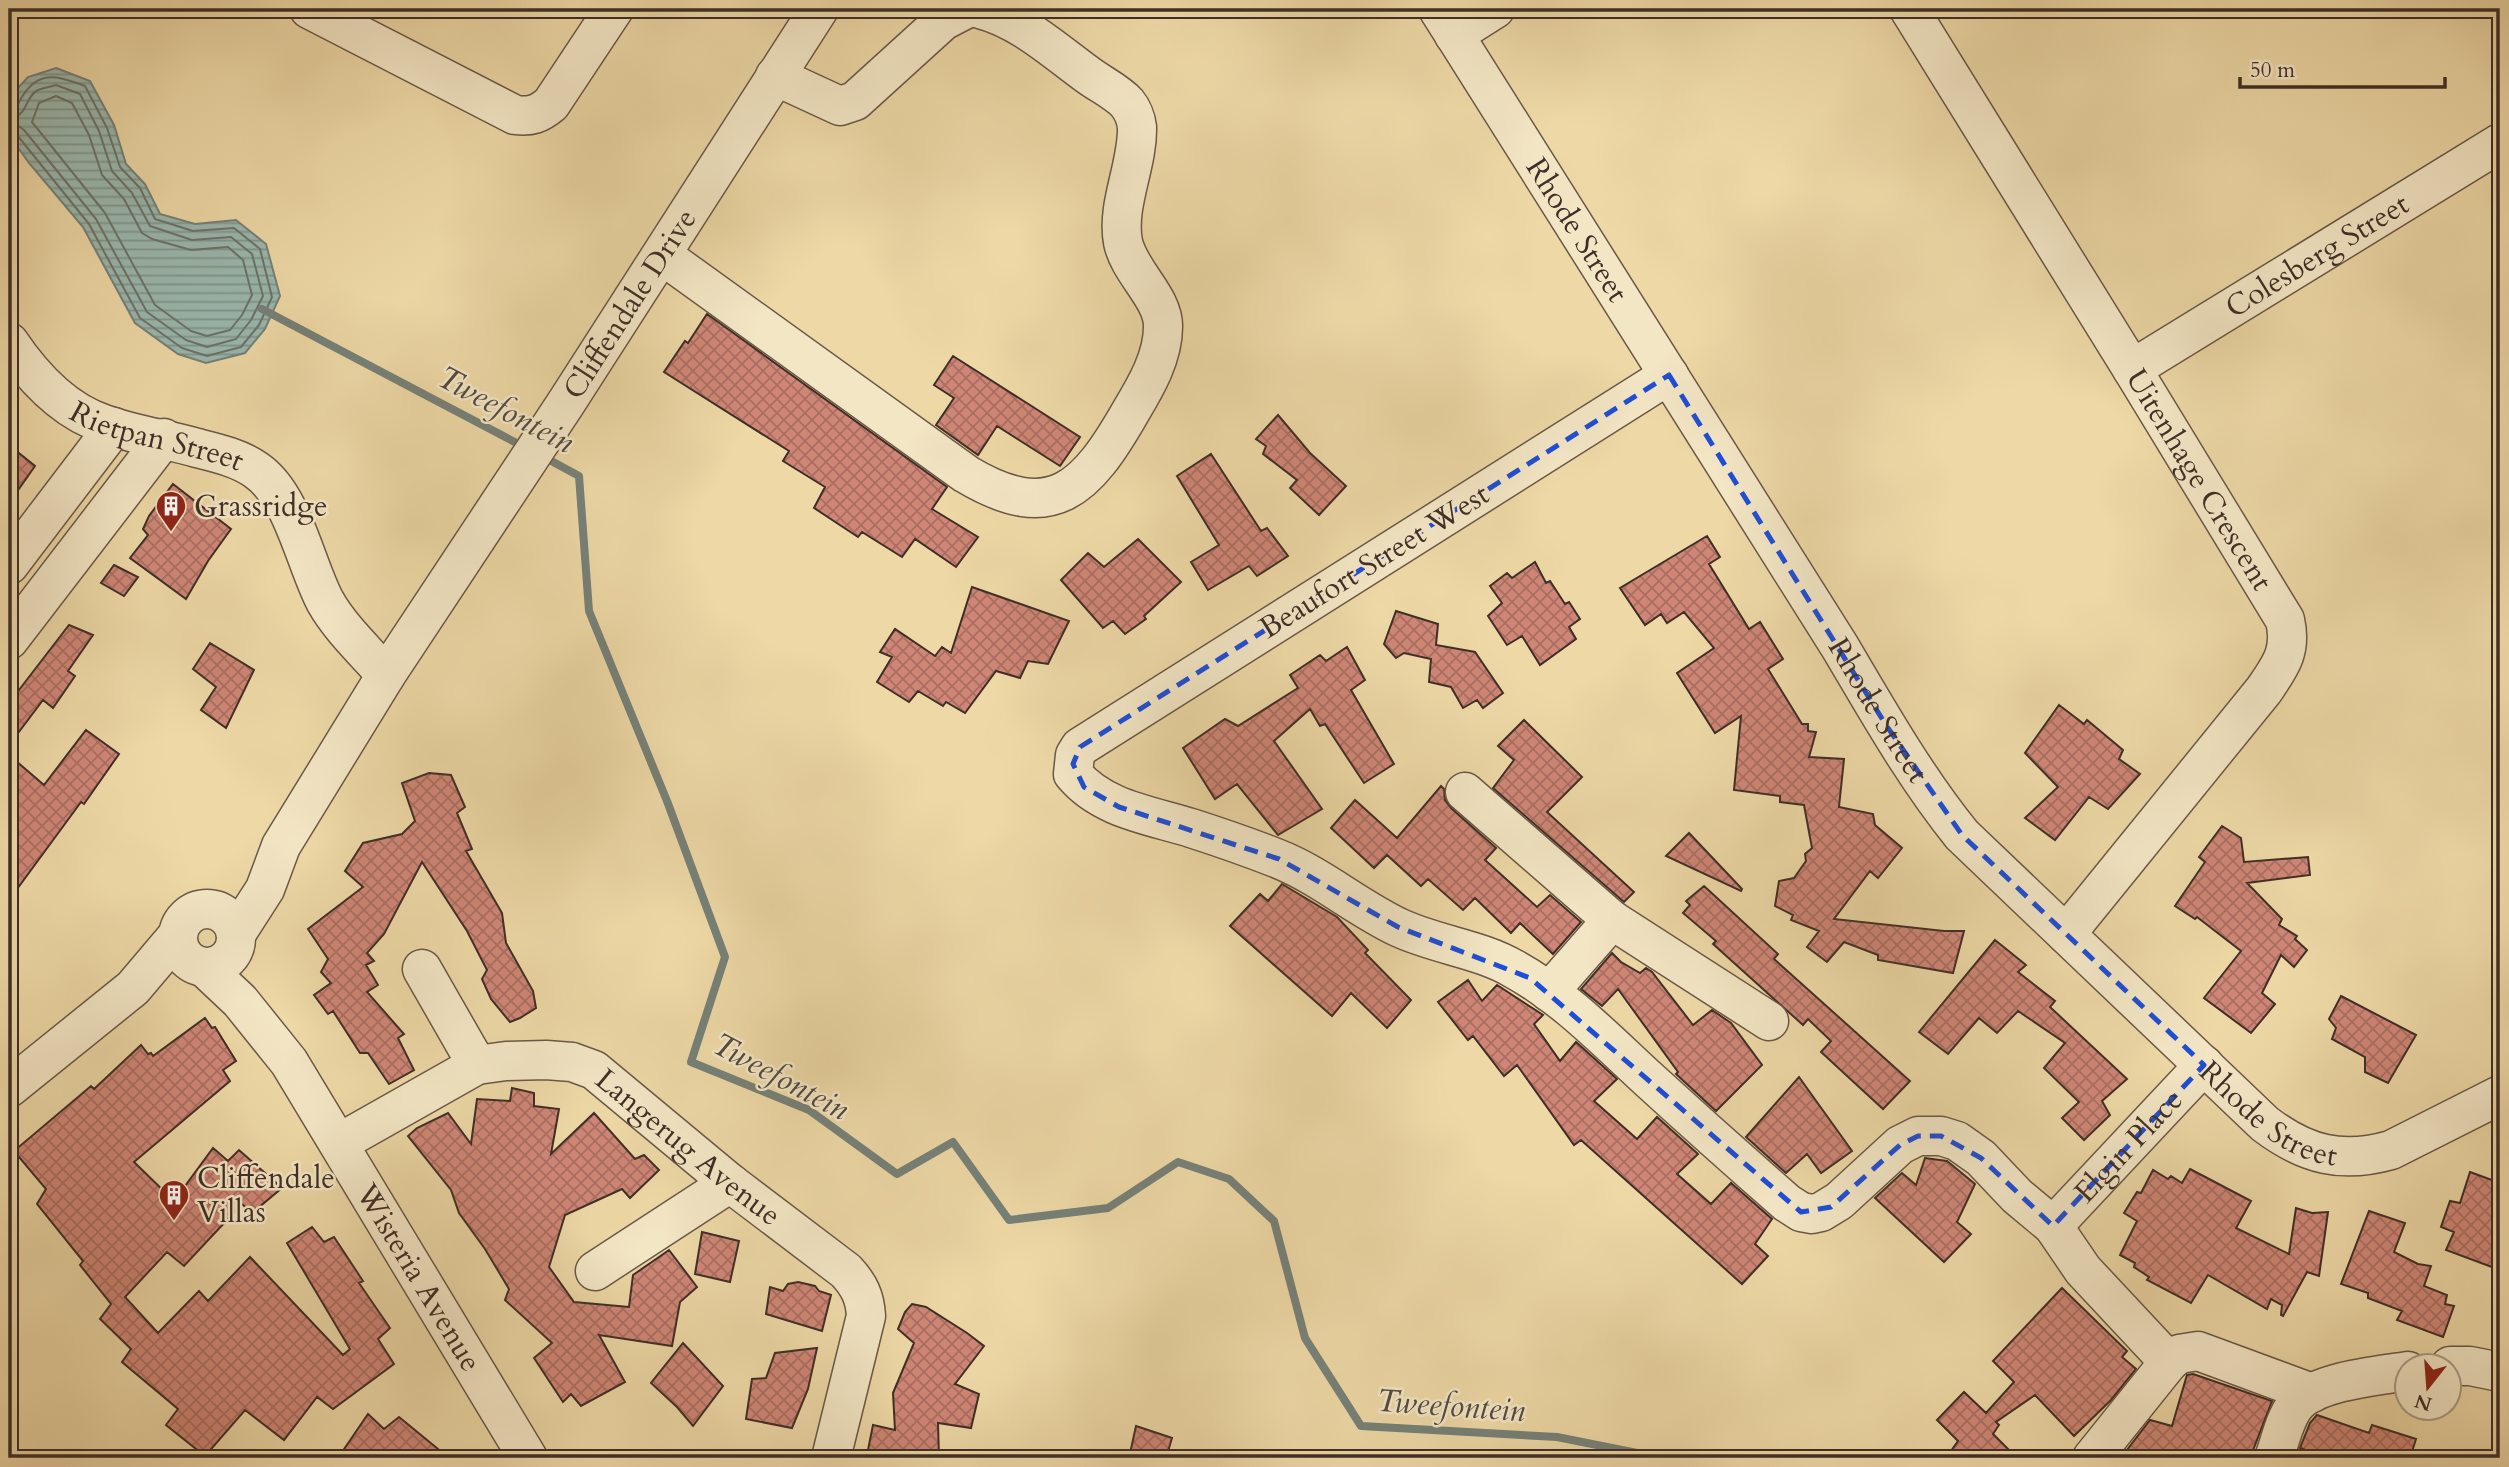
<svg xmlns="http://www.w3.org/2000/svg" width="2509" height="1467" font-family="Cardo,serif">
  <style>
    .water { fill: url(#water-rules); stroke: #768178; stroke-width: 2 }
    .lines { fill: none; stroke-linecap: round; stroke-linejoin: round }
    .shore { stroke: #6c736a; stroke-width: 2 }
    .stream { stroke: #768178; stroke-width: 8 }
    .building { fill: url(#building-cross-hatch); stroke: #3f2e27; stroke-width: 2 }
    .minor-casing { stroke: #6a5847; stroke-width: 41 }
    .minor { stroke: #f3e6c5; stroke-width: 38 }
    .marked { fill: none; stroke: #1d4ed8; stroke-width: 5; stroke-dasharray: 14 9; stroke-linejoin: round }
    .labels { text-anchor: middle; stroke-width: 5; stroke-linejoin: round; paint-order: stroke }
    .street-label { font-size: 30px; fill: #3f2e27; stroke: #f3e6c5 }
    .poi-label { font-size: 30px; fill: #3f2e27; stroke: #f3e6c5; text-anchor: start }
    .water-label { font-size: 32px; font-style: italic; fill: #514a42; stroke: #f3e6c5 }
  </style>
  <defs>
    <pattern id="water-rules" width="6" height="5" patternUnits="userSpaceOnUse" patternTransform="scale(1.75)"><rect width="6" height="5" fill="#9ab8ae"/><path d="M0 2.5h6" fill="none" stroke="#7f968e"/></pattern>
    <pattern id="building-cross-hatch" width="8" height="8" patternUnits="userSpaceOnUse" patternTransform="scale(1.75)"><rect width="8" height="8" fill="#cf8676"/><path d="M0 0l8 8M0 8l8-8" fill="none" stroke="#a96e61"/></pattern>
  </defs>
  <rect width="100%" height="100%" fill="#edd8a6"/>
  <filter id="stains"><feTurbulence type="fractalNoise" baseFrequency=".00286" numOctaves="4"/><feColorMatrix values="0 0 0 0 .2 0 0 0 0 .09 0 0 0 0 .02 0 0 0 .5 -.17"/></filter>
  <radialGradient id="worn" r=".72"><stop offset=".6" stop-color="#630" stop-opacity="0"/><stop offset="1" stop-color="#630" stop-opacity=".3"/></radialGradient>
  <path class="water" d="M 56,68 L 90,81 L 114,125 L 126,164 L 145,184 L 160,214 L 195,224 L 236,220 L 266,244 L 280,296 L 265,329 L 245,353 L 206,363 L 178,354 L 135,323 L 83,227 L 29,163 L 9,135 L 9,112 L 16,90 L 28,77 Z"/>
  <g class="lines">
    <path class="shore" d="M 56,85 L 80,94 L 99,131 L 112,171 L 132,193 L 150,226 L 192,240 L 231,237 L 252,254 L 263,296 L 251,320 L 236,339 L 207,347 L 186,340 L 147,312 L 96,219 L 24,130 L 13,122 L 14,118 C 29,111 25,97 38,90 C 43,88 50,87 56,85 Z
      M 56,96 L 72,103 L 89,135 L 102,175 L 124,199 L 142,233 L 152,239 L 191,250 L 228,247 L 243,260 L 252,295 L 242,315 L 230,330 L 207,336 L 191,331 L 155,305 L 105,213 L 32,122 L 39,103 Z
      M 9,109 L 17,106 C 34,71 51,73 85,86 L 107,128 L 120,167 L 140,188 L 155,219 L 193,231 L 234,228 L 260,249 L 272,297 L 259,325 L 241,347 L 207,356 L 182,348 L 140,318 L 89,224 L 17,135 L 9,132"/>
    <path class="stream" d="M 262,309 L 526,448
      M 544,457 L 579,476 L 589,611 L 667,801 L 725,957 L 691,1062 L 809,1110 L 897,1174 L 953,1142 L 1009,1220 L 1108,1208 L 1178,1162 L 1229,1179 L 1274,1221 L 1305,1338 L 1361,1426 L 1557,1437 L 1662,1458"/>
  </g>
  <path class="building" d="M 707,314 L 947,487 L 932,509 L 978,537 L 956,567 L 915,539 L 902,557 L 862,532 L 858,537 L 814,508 L 825,487 L 783,461 L 789,451 L 664,372 L 685,341 L 688,343 Z
    M 953,356 L 1080,437 L 1060,466 L 997,426 L 978,455 L 936,425 L 954,398 L 934,385 Z
    M 1278,415 L 1310,453 L 1346,486 L 1319,515 L 1290,488 L 1297,480 L 1263,454 L 1266,446 L 1256,439 Z
    M 9,445 L 35,466 L 9,503 Z
    M 1211,454 L 1261,531 L 1267,528 L 1288,556 L 1257,576 L 1249,566 L 1208,590 L 1191,562 L 1219,545 L 1177,476 Z
    M 173,484 L 231,529 L 208,561 L 186,599 L 130,558 L 148,535 L 143,529 L 149,516 Z
    M 1707,536 L 1720,557 L 1709,564 L 1749,629 L 1760,622 L 1783,659 L 1768,669 L 1802,724 L 1808,724 L 1808,731 L 1816,732 L 1809,757 L 1844,759 L 1839,807 L 1873,814 L 1875,825 L 1902,848 L 1878,878 L 1870,871 L 1834,919 L 1944,931 L 1964,931 L 1953,973 L 1878,960 L 1878,955 L 1844,942 L 1827,962 L 1807,947 L 1819,931 L 1791,920 L 1793,915 L 1775,906 L 1779,881 L 1794,878 L 1806,861 L 1805,854 L 1812,848 L 1804,805 L 1780,802 L 1780,796 L 1734,790 L 1741,716 L 1715,733 L 1677,673 L 1714,648 L 1684,612 L 1667,623 L 1661,614 L 1645,625 L 1620,588 Z
    M 1138,539 L 1181,582 L 1144,616 L 1146,619 L 1125,634 L 1113,621 L 1103,628 L 1061,580 L 1088,553 L 1104,567 Z
    M 1535,562 L 1546,583 L 1550,581 L 1565,604 L 1569,602 L 1580,619 L 1569,627 L 1576,639 L 1540,665 L 1522,636 L 1507,645 L 1488,616 L 1502,603 L 1490,586 L 1507,573 L 1512,578 Z
    M 114,565 L 138,577 L 124,596 L 101,583 Z
    M 972,587 L 1069,621 L 1048,664 L 1028,661 L 1020,678 L 996,671 L 965,713 L 946,702 L 943,706 L 918,691 L 909,702 L 877,682 L 892,657 L 880,652 L 895,629 L 935,656 L 942,647 L 951,653 Z
    M 1396,611 L 1438,624 L 1436,645 L 1475,652 L 1503,693 L 1483,708 L 1477,700 L 1463,708 L 1451,687 L 1429,682 L 1431,659 L 1404,653 L 1396,658 L 1384,644 Z
    M 69,625 L 93,635 L 68,671 L 75,676 L 53,708 L 43,700 L 9,745 L 9,703 Z
    M 210,643 L 254,670 L 226,728 L 201,710 L 216,687 L 193,669 Z
    M 1347,647 L 1365,680 L 1351,690 L 1394,764 L 1364,783 L 1325,724 L 1320,726 L 1310,709 L 1274,741 L 1322,809 L 1278,835 L 1237,784 L 1215,799 L 1183,748 L 1225,719 L 1238,726 L 1298,688 L 1290,675 L 1320,655 L 1326,661 Z
    M 2059,705 L 2084,724 L 2087,720 L 2123,750 L 2119,759 L 2140,774 L 2108,809 L 2089,797 L 2055,840 L 2025,818 L 2058,787 L 2025,753 Z
    M 1524,720 L 1582,777 L 1547,812 L 1634,892 L 1624,902 L 1493,788 L 1514,760 L 1498,746 Z
    M 86,730 L 119,754 L 84,804 L 81,802 L 9,900 L 9,755 L 44,785 Z
    M 429,773 L 451,775 L 465,807 L 457,813 L 472,849 L 466,851 L 502,913 L 506,943 L 533,991 L 536,1008 L 520,1018 L 510,1022 L 491,999 L 482,979 L 487,970 L 467,931 L 422,862 L 384,934 L 367,953 L 374,961 L 366,965 L 378,985 L 367,992 L 404,1034 L 398,1038 L 414,1070 L 389,1084 L 368,1053 L 360,1053 L 333,1011 L 328,1014 L 314,995 L 331,983 L 321,972 L 328,959 L 308,929 L 363,887 L 345,871 L 363,843 L 402,834 L 415,821 L 402,783 Z
    M 1441,786 L 1444,789 L 1445,800 L 1451,808 L 1496,848 L 1485,860 L 1537,907 L 1550,895 L 1581,922 L 1553,954 L 1520,923 L 1511,933 L 1475,898 L 1463,910 L 1428,879 L 1421,886 L 1387,855 L 1374,868 L 1331,828 L 1355,800 L 1397,838 Z
    M 2222,826 L 2241,838 L 2244,862 L 2308,857 L 2310,875 L 2247,883 L 2282,919 L 2279,925 L 2297,936 L 2295,939 L 2307,950 L 2294,967 L 2281,955 L 2262,993 L 2275,1004 L 2251,1033 L 2204,998 L 2241,951 L 2197,917 L 2195,919 L 2175,906 L 2205,862 L 2199,857 Z
    M 1689,833 L 1742,889 L 1741,891 L 1666,856 Z
    M 1282,884 L 1337,917 L 1368,950 L 1365,953 L 1411,1000 L 1387,1028 L 1351,993 L 1332,1016 L 1230,926 L 1260,894 L 1268,901 Z
    M 1704,886 L 1778,954 L 1774,959 L 1910,1081 L 1883,1109 L 1821,1052 L 1831,1041 L 1808,1019 L 1803,1025 L 1713,944 L 1716,941 L 1683,913 L 1690,905 L 1686,901 Z
    M 1995,940 L 2026,965 L 2018,972 L 2055,1001 L 2050,1007 L 2127,1079 L 2102,1101 L 2110,1115 L 2084,1140 L 2062,1118 L 2079,1102 L 2044,1068 L 2065,1043 L 2018,1011 L 1997,1033 L 1979,1018 L 1948,1054 L 1919,1032 Z
    M 1612,953 L 1621,962 L 1640,973 L 1646,968 L 1652,972 L 1693,1025 L 1712,1010 L 1731,1023 L 1762,1065 L 1716,1111 L 1676,1074 L 1678,1072 L 1618,989 L 1602,1006 L 1581,989 Z
    M 1468,980 L 1482,1001 L 1497,985 L 1543,1015 L 1534,1024 L 1560,1061 L 1576,1042 L 1617,1079 L 1594,1101 L 1637,1139 L 1657,1117 L 1698,1154 L 1677,1174 L 1711,1204 L 1731,1183 L 1772,1219 L 1755,1244 L 1768,1256 L 1742,1284 L 1581,1140 L 1574,1145 L 1517,1065 L 1504,1076 L 1473,1036 L 1468,1040 L 1438,1002 Z
    M 2341,996 L 2416,1035 L 2388,1083 L 2365,1072 L 2365,1057 L 2332,1039 L 2336,1028 L 2329,1019 Z
    M 205,1018 L 212,1028 L 215,1027 L 236,1061 L 223,1070 L 230,1081 L 134,1162 L 174,1201 L 213,1148 L 228,1161 L 239,1150 L 282,1188 L 252,1213 L 242,1204 L 184,1266 L 167,1252 L 125,1297 L 158,1333 L 199,1291 L 208,1301 L 250,1257 L 343,1355 L 350,1349 L 287,1243 L 312,1227 L 324,1242 L 334,1237 L 363,1281 L 359,1283 L 390,1328 L 378,1339 L 394,1364 L 333,1409 L 317,1397 L 284,1440 L 245,1410 L 205,1456 L 166,1425 L 178,1409 L 122,1362 L 131,1349 L 100,1319 L 111,1304 L 80,1265 L 83,1261 L 37,1204 L 46,1189 L 14,1151 L 91,1086 L 94,1089 L 141,1045 L 148,1054 L 151,1053 L 153,1056 Z
    M 1799,1077 L 1852,1151 L 1821,1173 L 1807,1154 L 1786,1173 L 1746,1137 Z
    M 512,1088 L 534,1093 L 534,1106 L 559,1109 L 551,1154 L 594,1113 L 635,1159 L 644,1155 L 659,1170 L 630,1198 L 622,1189 L 565,1215 L 549,1267 L 574,1302 L 629,1307 L 633,1275 L 669,1250 L 697,1287 L 680,1302 L 672,1346 L 599,1335 L 625,1382 L 581,1406 L 571,1394 L 563,1402 L 534,1358 L 552,1343 L 505,1300 L 509,1289 L 485,1249 L 459,1213 L 451,1190 L 408,1136 L 417,1128 L 448,1113 L 471,1144 L 477,1099 L 510,1101 Z
    M 1925,1158 L 1947,1161 L 1975,1184 L 1957,1222 L 1971,1234 L 1944,1262 L 1875,1198 L 1902,1173 L 1916,1185 Z
    M 2190,1169 L 2251,1201 L 2236,1228 L 2289,1254 L 2296,1208 L 2312,1213 L 2328,1212 L 2319,1276 L 2307,1272 L 2283,1316 L 2281,1315 L 2282,1305 L 2271,1299 L 2267,1309 L 2208,1275 L 2191,1303 L 2147,1280 L 2149,1277 L 2134,1267 L 2135,1263 L 2120,1255 L 2137,1221 L 2124,1213 L 2137,1192 L 2141,1193 L 2153,1170 L 2168,1179 L 2171,1176 L 2182,1183 Z
    M 2470,1172 L 2500,1183 L 2500,1270 L 2446,1250 L 2454,1232 L 2441,1227 L 2450,1201 L 2460,1203 Z
    M 2369,1211 L 2405,1223 L 2394,1252 L 2418,1264 L 2431,1266 L 2424,1286 L 2447,1295 L 2445,1304 L 2454,1306 L 2443,1337 L 2397,1320 L 2402,1311 L 2368,1298 L 2368,1293 L 2341,1284 Z
    M 702,1232 L 739,1241 L 730,1282 L 695,1274 Z
    M 798,1282 L 815,1286 L 819,1291 L 831,1295 L 822,1331 L 766,1314 L 770,1287 L 783,1291 L 788,1284 Z
    M 2062,1288 L 2127,1351 L 2122,1357 L 2136,1369 L 2111,1400 L 2074,1436 L 2035,1395 L 1996,1422 L 1999,1425 L 1993,1434 L 2017,1458 L 1946,1458 L 1958,1441 L 1937,1420 L 1964,1392 L 1986,1413 L 2014,1382 L 1993,1361 Z
    M 912,1304 L 926,1307 L 967,1333 L 984,1346 L 955,1384 L 979,1394 L 971,1428 L 938,1423 L 939,1458 L 883,1458 L 868,1450 L 873,1425 L 895,1430 L 893,1393 L 914,1343 L 898,1329 L 905,1312 Z
    M 683,1343 L 723,1386 L 693,1426 L 677,1407 L 651,1383 Z
    M 817,1348 L 808,1389 L 792,1428 L 746,1419 L 752,1379 L 766,1378 L 775,1353 Z
    M 2193,1374 L 2272,1401 L 2250,1458 L 2149,1458 L 2127,1450 L 2150,1420 L 2172,1426 L 2187,1375 Z
    M 368,1414 L 384,1429 L 399,1417 L 449,1458 L 338,1458 Z
    M 2317,1415 L 2369,1433 L 2372,1425 L 2416,1439 L 2410,1458 L 2328,1458 L 2300,1448 L 2310,1423 Z
    M 1136,1426 L 1172,1438 L 1166,1458 L 1129,1458 Z"/>
  <g class="lines">
    <g class="minor-casing">
      <g id="minor">
        <path d="M 309,9 L 515,115 C 531,117 539,114 551,104 L 614,9"/>
        <path id="s1" d="M 1438,9 L 1840,647 C 1878,711 1915,777 1962,835 L 2265,1124 C 2306,1155 2342,1164 2391,1150 L 2500,1095"/>
        <path id="s2" d="M 1909,9 L 2132,369 L 2285,620 C 2292,651 2281,665 2264,690 L 2066,934"/>
        <path d="M 1454,35 L 1495,9"/>
        <path d="M 775,76 L 840,106 L 855,101 L 943,21 L 966,9"/>
        <path d="M 662,255 L 966,474 C 1053,526 1087,488 1131,411 C 1146,386 1163,357 1163,327 C 1164,298 1129,272 1123,242 C 1116,205 1138,165 1137,127 C 1136,119 1132,109 1127,103 C 1117,92 1100,84 1088,75 C 1055,51 1020,19 980,9"/>
        <path id="s3" d="M 9,342 C 32,376 64,411 104,424 C 134,435 166,439 197,448 C 217,453 239,458 256,470 C 293,495 305,563 325,601 C 340,628 365,651 386,675"/>
        <path id="s4" d="M 2132,369 L 2500,143"/>
        <path d="M 1669,375 L 1080,747 L 1075,755 L 1073,774 C 1102,809 1149,815 1191,828 C 1219,837 1248,847 1276,858 C 1320,875 1357,908 1400,928 C 1437,945 1480,949 1514,969 C 1563,996 1604,1038 1645,1076 C 1692,1119 1739,1161 1787,1203 L 1801,1212 L 1812,1214 L 1821,1212 L 1839,1201 L 1900,1145 L 1918,1136 L 1941,1136 L 1957,1141 L 1981,1158 L 2017,1196 L 2053,1226 L 2083,1270 L 2169,1362"/>
        <path d="M 9,565 L 114,427"/>
        <path d="M 9,640 L 164,438"/>
        <path d="M 1465,792 L 1612,920 L 1549,992"/>
        <circle cx="207" cy="938" r="29"/>
        <path d="M 1612,920 L 1769,1021"/>
        <path id="s5" d="M 236,934 L 265,889 L 281,846 L 386,675 L 566,403 L 819,9"/>
        <path id="s6" d="M 205,968 L 240,1001 L 289,1062 L 528,1458"/>
        <path d="M 422,969 L 477,1065"/>
        <path d="M 9,1088 L 133,988 L 177,936"/>
        <path id="s7" d="M 339,1143 L 477,1065 L 506,1061 L 546,1060 L 572,1062 L 594,1070 L 730,1183 L 846,1271 C 859,1285 865,1297 866,1316 L 831,1458"/>
        <path id="s8" d="M 2053,1226 L 2204,1065"/>
        <path d="M 595,1271 L 730,1183"/>
        <path d="M 2450,1366 L 2470,1366 L 2500,1372"/>
        <path d="M 2092,1458 L 2169,1362 L 2179,1354 L 2198,1351 L 2312,1393"/>
        <path d="M 2274,1458 C 2280,1442 2284,1421 2294,1407 C 2312,1381 2378,1376 2408,1371"/>
      </g>
    </g>
    <use href="#minor" class="minor"/>
  </g>
  <path class="marked" d="M 1669,375 L 1886,725 L 1962,835 L 2204,1065 L 2053,1226 L 1981,1158 L 1941,1136 L 1918,1136 L 1900,1145 L 1831,1207 L 1801,1212 L 1530,978 L 1398,927 L 1279,859 L 1119,807 L 1084,787 L 1073,764 L 1080,747 Z"/>
  <defs>
    <g id="building-pin" transform="scale(1.575)"><path d="M0 17L-7.5 6A9.5 9.5 0 1 1 7.5 6Z" fill="#8f2418" stroke="#f3e6c5"/><path d="M-4-6H4V6H1V3H-1V6H-4ZM-2.5-4.3h1.7v1.8h-1.7ZM.8-4.3h1.7v1.8H.8ZM-2.5-1h1.7V.8h-1.7ZM.8-1h1.7V.8H.8Z" fill="#fff"/></g>
  </defs>
  <g fill-rule="evenodd">
    <use href="#building-pin" x="171" y="506"/>
    <use href="#building-pin" x="174" y="1195"/>
  </g>
  <g class="labels">
    <g class="street-label">
      <text dy="10" stroke="none"><textPath href="#s1" startOffset="261">Rhode Street</textPath></text>
      <text dy="10" stroke="none"><textPath href="#s4" startOffset="217">Colesberg Street</textPath></text>
      <text dy="10" stroke="none"><textPath href="#s5" startOffset="744">Cliffendale Drive</textPath></text>
      <text dy="10" stroke="none"><textPath href="#s3" startOffset="182">Rietpan Street</textPath></text>
      <text dy="10" stroke="none"><textPath href="#s2" startOffset="553">Uitenhage Crescent</textPath></text>
      <text transform="translate(1374 561) rotate(-32)" y="10">Beaufort Street West</text>
      <text dy="10" stroke="none"><textPath href="#s1" startOffset="828">Rhode Street</textPath></text>
      <text dy="10" stroke="none"><textPath href="#s1" startOffset="1395">Rhode Street</textPath></text>
      <text dy="10" stroke="none"><textPath href="#s8" startOffset="110">Elgin Place</textPath></text>
      <text dy="10" stroke="none"><textPath href="#s7" startOffset="399">Langerug Avenue</textPath></text>
      <text dy="10" stroke="none"><textPath href="#s6" startOffset="378">Wisteria Avenue</textPath></text>
    </g>
    <g class="poi-label">
      <text x="194" y="516">Grassridge</text>
      <text x="197" y="1188">Cliffendale<tspan x="197" dy="34">Villas</tspan></text>
    </g>
    <g class="water-label">
      <text transform="translate(506 409) rotate(28)" y="11">Tweefontein</text>
      <text transform="translate(781 1076) rotate(28)" y="11">Tweefontein</text>
      <text transform="translate(1451 1405) rotate(4)" y="11">Tweefontein</text>
    </g>
  </g>
  <rect width="2509" height="1467" fill="none" stroke="#edd8a6" stroke-width="35"/>
  <rect x="10" y="10" width="2488" height="1446" fill="none" stroke="#3f2e27" stroke-width="3.5"/>
  <rect x="18" y="18" width="2474" height="1432" fill="none" stroke="#3f2e27" stroke-width="2"/>
  <g transform="translate(2428 1387) rotate(197)"><circle r="33" fill="#f3e6c5" stroke="#ab9c86" stroke-width="2"/>
  <path d="M0-5L12 26L0 18L-12 26Z" fill="#8f2418"/>
  <text y="-10" font-size="19" font-weight="bold" text-anchor="middle" fill="#3f2e27">N</text>
  </g>
  <path d="M2240 77v10h205v-10" fill="none" stroke="#3f2e27" stroke-width="3.5"/>
  <text x="2250" y="77" font-size="21" fill="#3f2e27" stroke="#f3e6c5" stroke-width="5" paint-order="stroke">50 m</text>
  <rect width="100%" height="100%" filter="url(#stains)"/>
  <rect width="100%" height="100%" fill="url(#worn)"/>
</svg>
